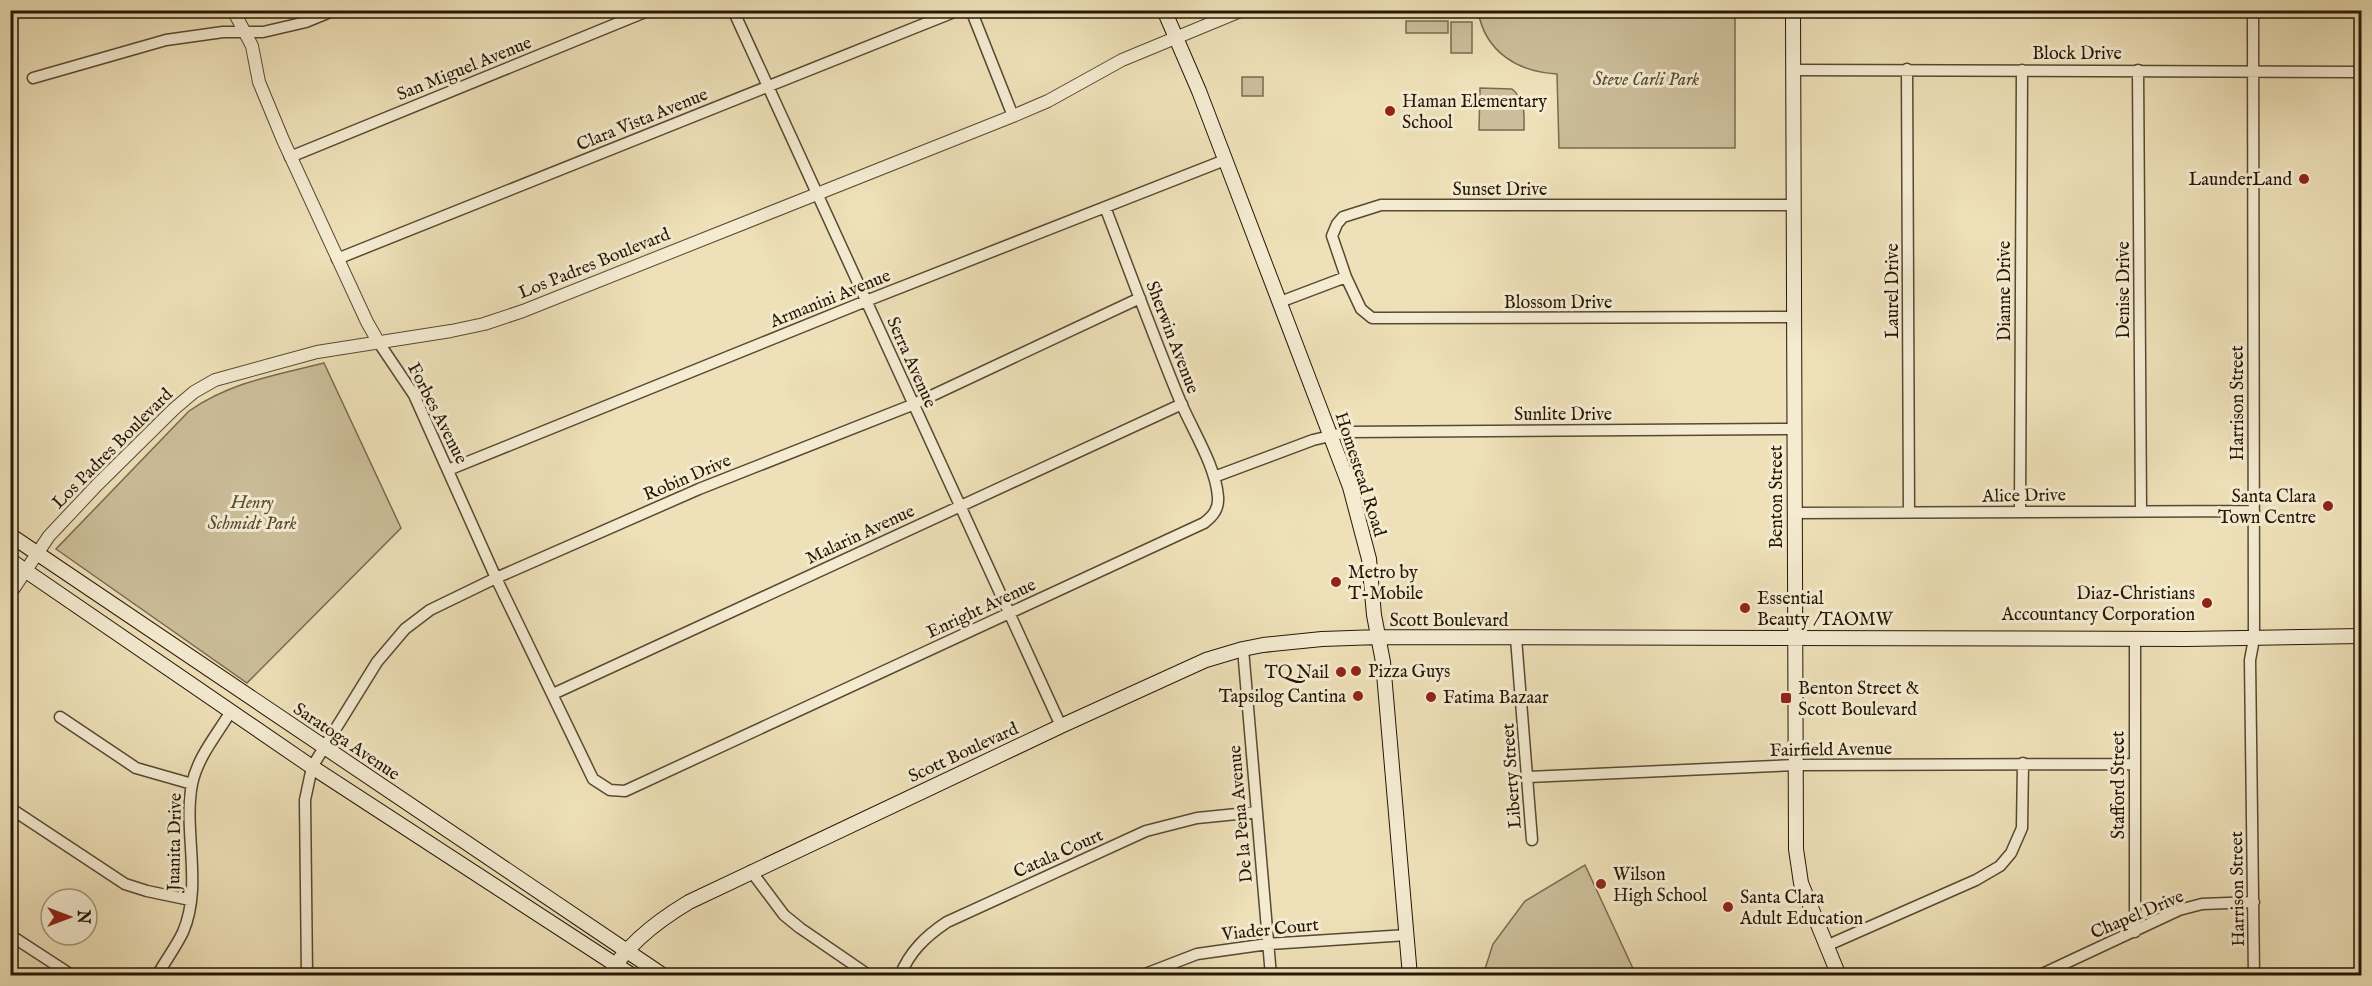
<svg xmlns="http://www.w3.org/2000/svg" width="2372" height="986" font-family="'IM FELL English',serif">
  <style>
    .green { fill: #ccbe9a; stroke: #796a50; stroke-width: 1.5 }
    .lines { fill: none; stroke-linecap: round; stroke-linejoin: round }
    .minor-casing { stroke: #584932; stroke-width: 13 }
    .tertiary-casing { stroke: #584932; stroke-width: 14 }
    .secondary-casing { stroke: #261705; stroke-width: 16 }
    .minor { stroke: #f4ebd1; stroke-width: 10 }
    .tertiary { stroke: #f4ebd1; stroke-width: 12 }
    .secondary { stroke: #f4ebd1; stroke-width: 14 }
    .poi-dot { fill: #8f2418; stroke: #f4ebd1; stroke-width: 2 }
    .labels { text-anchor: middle; stroke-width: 6; stroke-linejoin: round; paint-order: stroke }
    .street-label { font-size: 18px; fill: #261705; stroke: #f4ebd1 }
    .park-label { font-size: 18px; font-style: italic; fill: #584932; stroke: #f4ebd1 }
    .poi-label { font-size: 18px; fill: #261705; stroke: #f4ebd1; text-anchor: start }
  </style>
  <rect width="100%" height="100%" fill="#eee0b8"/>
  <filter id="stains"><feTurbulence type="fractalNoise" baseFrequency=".00333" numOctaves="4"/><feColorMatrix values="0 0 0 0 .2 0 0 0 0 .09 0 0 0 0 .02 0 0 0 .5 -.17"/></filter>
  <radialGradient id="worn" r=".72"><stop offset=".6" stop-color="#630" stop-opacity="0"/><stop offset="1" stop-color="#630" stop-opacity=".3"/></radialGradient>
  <path class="green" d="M 1478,11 L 1735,11 L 1735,148 L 1559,148 L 1557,74 C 1518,72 1485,52 1478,11 Z
    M 1406,21 L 1448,21 L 1448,33 L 1406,33 Z
    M 1451,22 L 1472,22 L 1472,53 L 1451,53 Z
    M 1242,77 L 1263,77 L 1263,96 L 1242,96 Z
    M 1480,88 L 1512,89 C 1526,101 1524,112 1524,130 L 1479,130 Z
    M 324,363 L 401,528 L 247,683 L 56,549 L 189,411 C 231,382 276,375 324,363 Z
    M 1585,865 L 1636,975 L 1483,975 L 1493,944 L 1525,901 Z"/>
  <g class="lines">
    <g class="minor-casing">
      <path id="minor" d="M 733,10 L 1061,726
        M 971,10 L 1013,116
        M 2253,10 L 2254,639 L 2250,660 L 2254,976
        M 1907,69 L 1909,513
        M 1793,70 L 2362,72
        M 2138,70 L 2141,510
        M 33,78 L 166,40 L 223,32 L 263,32 L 306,22 L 335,10
        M 290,157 L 650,10
        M 1794,205 L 1381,205 L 1343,217 L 1337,224 L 1332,236 L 1346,277 L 1361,309 L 1372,318 L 1795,317
        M 337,259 L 959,10
        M 1280,302 L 1346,277
        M 379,343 L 414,395 L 496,578 L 593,779 L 610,790 L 625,791 L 1204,523 C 1213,516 1219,509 1218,497 C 1216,467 1193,431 1181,403 C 1154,338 1130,272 1105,207
        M 448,470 L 866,301 L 1225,160
        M 1214,477 L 1313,440 L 1347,432 L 1794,429
        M 2020,512 L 2022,70
        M 1794,513 L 2254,511
        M 1516,638 L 1532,840
        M 2135,639 L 2135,932
        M 1243,649 L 1271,976
        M 553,694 L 1182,404
        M 60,717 L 136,768 L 192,784
        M 1528,777 L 1797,765 L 2135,764
        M 10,808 L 125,884 L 147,891 L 190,900
        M 751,871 L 784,915 L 800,928 L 870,976
        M 10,935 L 73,976
        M 1826,946 L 1976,880 L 2000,866 L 2011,853 L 2022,828 L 2023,763
        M 157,976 C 165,961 176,947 183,932 C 203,886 183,831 192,784 C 198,756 217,735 231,711
        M 307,976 L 305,800 L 312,767 L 377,662 L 405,629 L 430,610 L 496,578 L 699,489 L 912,405 L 1140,298
        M 900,976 C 909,952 926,936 947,922 L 1146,831 L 1197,818 L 1257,812
        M 1140,976 L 1197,954 L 1268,944 L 1407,935
        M 2038,976 L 2179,910 L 2202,904 L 2254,902"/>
    </g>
    <g class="tertiary-casing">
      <path id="tertiary" d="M 233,10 L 252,46 L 259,82 L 283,140 L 367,322 L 379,343
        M 10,594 L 49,536 L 97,485 L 174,409 L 194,392 L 215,380 L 317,352 L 451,331 L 484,324 L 523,311 L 1013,116 L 1048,101 L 1122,60 L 1243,10"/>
    </g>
    <g class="secondary-casing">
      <path id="secondary" d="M 1164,10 L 1199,91 L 1350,487 L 1369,559 L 1374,615 L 1383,662 L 1410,976
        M 1793,10 L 1796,849 L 1801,883 L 1839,976
        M 10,535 L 664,976
        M 10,560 L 312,767 L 633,976
        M 609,976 C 626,944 659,920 689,902 L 1061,726 L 1206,660 L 1243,649 L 1263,645 L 1322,639 L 1379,637 L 2186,639 L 2362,636"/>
    </g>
    <use href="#minor" class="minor"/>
    <use href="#tertiary" class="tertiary"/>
    <use href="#secondary" class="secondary"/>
  </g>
  <g class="poi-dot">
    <circle cx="1390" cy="111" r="6"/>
    <circle cx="2304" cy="179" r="6"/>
    <circle cx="2328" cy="506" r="6"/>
    <circle cx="1336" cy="582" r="6"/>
    <circle cx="2207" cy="603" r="6"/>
    <circle cx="1745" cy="608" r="6"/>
    <circle cx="1356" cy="671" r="6"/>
    <circle cx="1341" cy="672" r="6"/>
    <circle cx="1358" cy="696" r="6"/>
    <circle cx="1431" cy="697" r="6"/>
    <rect x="1780" y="692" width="12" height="12" rx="3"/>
    <circle cx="1601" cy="884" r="6"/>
    <circle cx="1728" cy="907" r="6"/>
  </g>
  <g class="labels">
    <g class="street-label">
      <text x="2077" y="59">Block Drive</text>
      <text transform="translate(464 68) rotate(-22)" y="6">San Miguel Avenue</text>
      <text transform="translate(642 119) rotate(-22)" y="6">Clara Vista Avenue</text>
      <text x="1500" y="195">Sunset Drive</text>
      <text transform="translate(594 263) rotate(-22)" y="6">Los Padres Boulevard</text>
      <text transform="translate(2123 290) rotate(-90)" y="6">Denise Drive</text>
      <text transform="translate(1892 291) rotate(-90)" y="6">Laurel Drive</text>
      <text transform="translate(2004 291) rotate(-90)" y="6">Dianne Drive</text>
      <text transform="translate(830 298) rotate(-22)" y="6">Armanini Avenue</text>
      <text x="1558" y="308">Blossom Drive</text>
      <text transform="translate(1173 337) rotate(69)" y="6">Sherwin Avenue</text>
      <text transform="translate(912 362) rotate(66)" y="6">Serra Avenue</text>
      <text transform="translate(2237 403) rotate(-90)" y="6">Harrison Street</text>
      <text transform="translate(438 413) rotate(63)" y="6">Forbes Avenue</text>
      <text x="1563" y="420">Sunlite Drive</text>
      <text transform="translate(112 448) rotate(-45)" y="6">Los Padres Boulevard</text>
      <text transform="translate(1361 474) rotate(72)" y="6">Homestead Road</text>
      <text transform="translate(687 477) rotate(-23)" y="6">Robin Drive</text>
      <text transform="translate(2024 495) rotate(-1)" y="6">Alice Drive</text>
      <text transform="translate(1776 497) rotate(-90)" y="6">Benton Street</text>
      <text transform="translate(860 534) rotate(-25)" y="6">Malarin Avenue</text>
      <text transform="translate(981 608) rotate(-25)" y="6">Enright Avenue</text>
      <text x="1449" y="626">Scott Boulevard</text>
      <text transform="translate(347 741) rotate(34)" y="6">Saratoga Avenue</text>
      <text transform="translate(1831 749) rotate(-1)" y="6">Fairfield Avenue</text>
      <text transform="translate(963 752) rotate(-25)" y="6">Scott Boulevard</text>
      <text transform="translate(1511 776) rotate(-94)" y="6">Liberty Street</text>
      <text transform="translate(2118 785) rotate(-90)" y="6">Stafford Street</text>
      <text transform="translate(1240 814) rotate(-95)" y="6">De la Pena Avenue</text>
      <text transform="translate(174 842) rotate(-89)" y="6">Juanita Drive</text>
      <text transform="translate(1058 853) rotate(-24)" y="6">Catala Court</text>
      <text transform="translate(2237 889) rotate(-91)" y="6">Harrison Street</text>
      <text transform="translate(2137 914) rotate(-23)" y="6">Chapel Drive</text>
      <text transform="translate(1270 929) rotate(-6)" y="6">Viader Court</text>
    </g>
    <g class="park-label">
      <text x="1646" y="85">Steve Carli Park</text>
      <text x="252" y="508">Henry<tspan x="252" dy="21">Schmidt Park</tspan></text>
    </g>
    <g class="poi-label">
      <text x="1402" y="107">Haman Elementary<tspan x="1402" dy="21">School</tspan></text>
      <text x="2292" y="185" text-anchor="end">LaunderLand</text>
      <text x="2316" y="502" text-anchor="end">Santa Clara<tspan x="2316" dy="21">Town Centre</tspan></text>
      <text x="1348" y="578">Metro by<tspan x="1348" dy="21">T-Mobile</tspan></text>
      <text x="2195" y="599" text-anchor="end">Diaz-Christians<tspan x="2195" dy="21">Accountancy Corporation</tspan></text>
      <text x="1757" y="604">Essential<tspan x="1757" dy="21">Beauty /TAOMW</tspan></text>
      <text x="1368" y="677">Pizza Guys</text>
      <text x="1329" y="678" text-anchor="end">TQ Nail</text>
      <text x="1798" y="694">Benton Street &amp;<tspan x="1798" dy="21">Scott Boulevard</tspan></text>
      <text x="1346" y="702" text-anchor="end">Tapsilog Cantina</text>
      <text x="1443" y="703">Fatima Bazaar</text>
      <text x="1613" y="880">Wilson<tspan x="1613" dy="21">High School</tspan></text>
      <text x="1740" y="903">Santa Clara<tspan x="1740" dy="21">Adult Education</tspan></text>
    </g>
  </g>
  <rect width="2372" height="986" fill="none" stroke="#eee0b8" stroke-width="36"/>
  <rect x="12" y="12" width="2348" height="962" fill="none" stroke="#261705" stroke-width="3"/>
  <rect x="18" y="18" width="2336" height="950" fill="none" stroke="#261705" stroke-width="1.5"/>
  <g transform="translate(69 917) rotate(90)"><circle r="28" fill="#f4ebd1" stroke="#a2967f" stroke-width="1.5"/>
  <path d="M0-4.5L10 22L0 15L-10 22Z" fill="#8f2418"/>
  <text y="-9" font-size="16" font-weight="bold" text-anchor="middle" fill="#261705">N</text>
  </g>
  <rect width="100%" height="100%" filter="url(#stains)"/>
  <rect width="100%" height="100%" fill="url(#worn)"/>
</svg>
